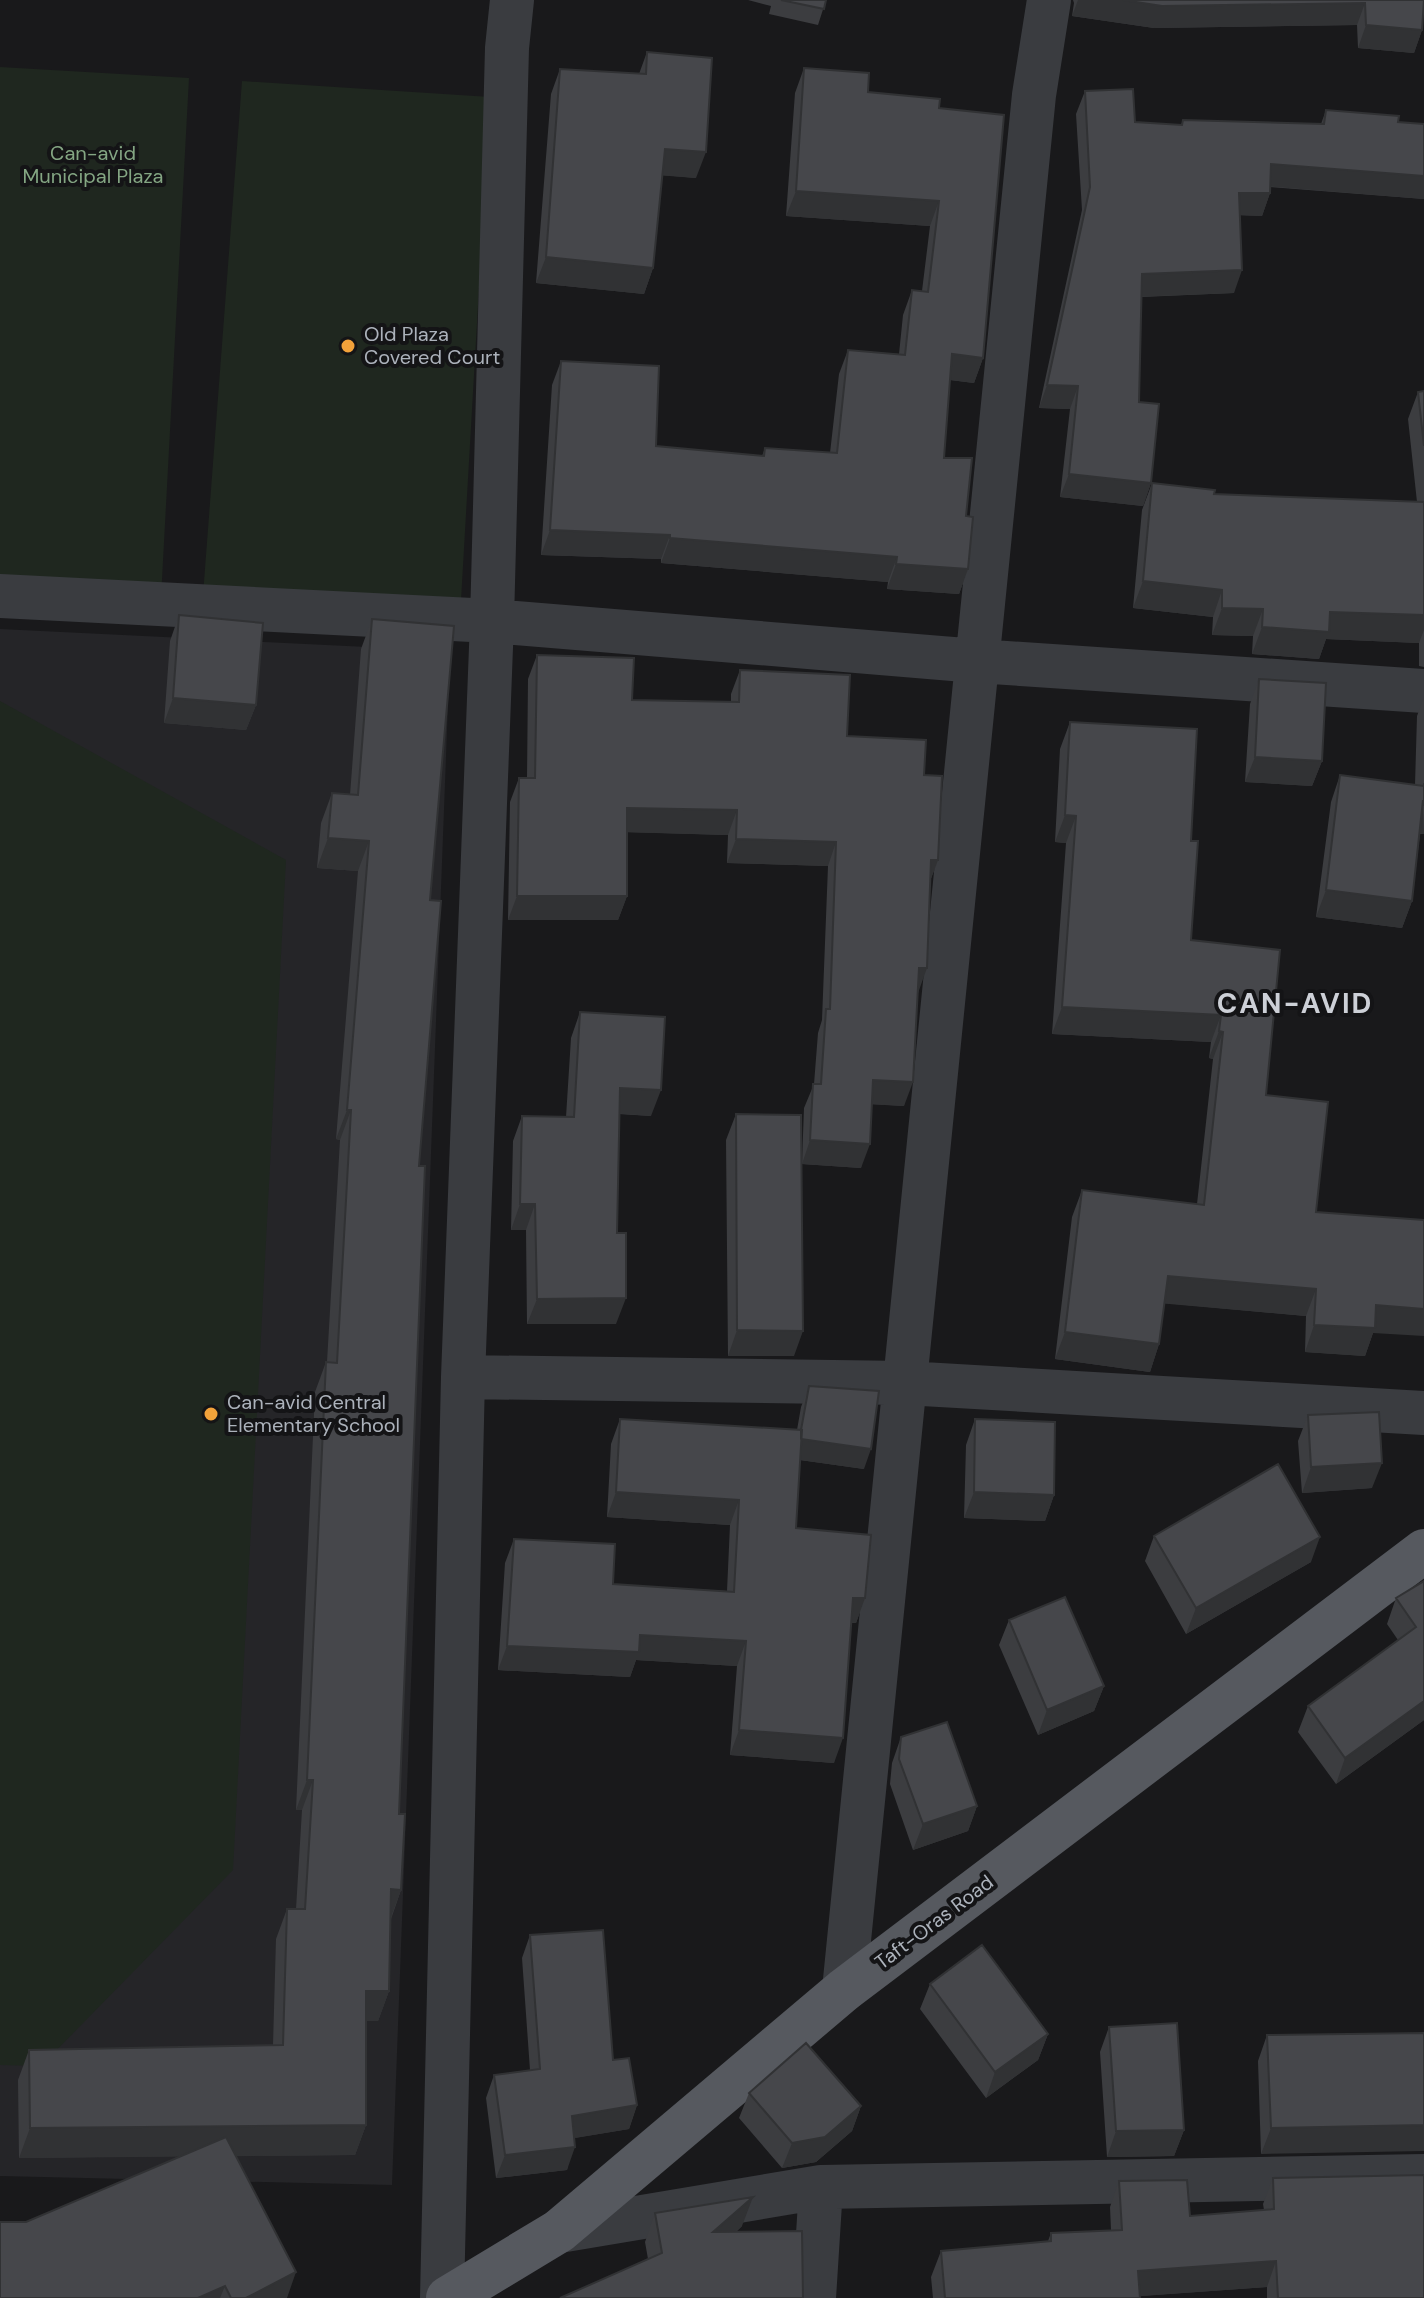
<svg xmlns="http://www.w3.org/2000/svg" width="1424" height="2298" font-family="'DM Sans',sans-serif">
  <style>
    .built { fill: #252528 }
    .green { fill: #1f271f }
    .lines { fill: none; stroke-linecap: round; stroke-linejoin: round }
    .minor { stroke: #3a3c40; stroke-width: 44 }
    .major { stroke: #56595f; stroke-width: 44 }
    .wall { fill: #3c3d40 }
    .shaded-wall { fill: #313234 }
    .building { fill: #46474b; stroke: #313234; stroke-width: 2 }
    .poi-dot { fill: #f2a23a; stroke: #141416; stroke-width: 3 }
    .labels { text-anchor: middle; stroke-width: 8; stroke-linejoin: round; paint-order: stroke }
    .park-label { font-size: 20px; fill: #84a683; stroke: #141416 }
    .poi-label { font-size: 20px; fill: #acb2bb; stroke: #141416; text-anchor: start }
    .street-label { font-size: 20px; fill: #acb2bb; stroke: #141416 }
    .district-label { font-size: 28px; font-weight: bold; letter-spacing: 2px; fill: #cdd0d7; stroke: #141416 }
  </style>
  <rect width="100%" height="100%" fill="#19191b"/>
  <path class="built" d="M 0,629 L 450,651 L 392,2185 L 0,2176 Z"/>
  <path class="green" d="M 0,67 L 189,78 L 161,598 L 0,588 Z
    M 242,81 L 490,97 L 460,618 L 203,595 Z
    M 0,701 L 286,860 L 233,1870 L 41,2066 L 0,2065 Z"/>
  <g class="lines">
    <path class="minor" d="M 0,596 L 492,621 L 977,661 L 1424,691
      M 463,1377 L 905,1383 L 1424,1413
      M 844,1990 L 1034,95 L 1049,0
      M 559,2231 L 821,2187 L 1424,2176
      M 442,2298 L 463,1377 L 492,621 L 507,48 L 512,0
      M 814,2298 L 821,2187"/>
    <path class="major" d="M 448,2298 L 559,2231 L 844,1990 L 1424,1551"/>
  </g>
  <path class="wall" d="M 748,0 L 826,0 L 818,25 L 769,14 L 771,6 Z
    M 1073,0 L 1424,0 L 1422,30 L 1414,53 L 1358,48 L 1357,25 L 1154,28 L 1072,16 L 1074,3 Z
    M 647,52 L 696,178 L 662,175 L 653,268 L 644,294 L 536,283 L 551,94 L 560,69 L 639,74 Z
    M 804,68 L 868,92 L 939,108 L 983,358 L 974,383 L 950,380 L 944,458 L 966,516 L 968,569 L 959,594 L 887,589 L 888,582 L 661,563 L 661,559 L 541,555 L 552,385 L 561,361 L 656,446 L 762,456 L 765,448 L 830,453 L 839,374 L 848,350 L 899,354 L 903,315 L 912,290 L 922,291 L 930,226 L 786,216 L 795,93 Z
    M 1085,91 L 1135,122 L 1181,125 L 1183,120 L 1321,124 L 1326,110 L 1398,122 L 1424,124 L 1424,199 L 1270,187 L 1270,193 L 1262,216 L 1240,215 L 1234,293 L 1141,297 L 1139,402 L 1151,483 L 1143,506 L 1060,497 L 1070,409 L 1039,408 L 1082,210 L 1076,114 Z
    M 1424,391 L 1424,667 L 1419,666 L 1419,643 L 1326,639 L 1319,659 L 1252,654 L 1253,636 L 1212,635 L 1213,617 L 1133,608 L 1142,510 L 1152,483 L 1214,494 L 1417,502 L 1408,419 L 1418,392 Z
    M 179,615 L 256,705 L 246,730 L 164,723 L 170,641 Z
    M 372,619 L 430,900 L 419,1166 L 399,1814 L 401,1890 L 391,1919 L 389,1991 L 378,2021 L 366,2021 L 366,2125 L 355,2155 L 236,2156 L 287,2298 L 0,2298 L 26,2222 L 181,2156 L 19,2158 L 18,2080 L 29,2050 L 273,2045 L 276,1939 L 287,1909 L 296,1909 L 302,1810 L 296,1810 L 315,1392 L 326,1362 L 327,1362 L 340,1140 L 336,1139 L 358,871 L 317,868 L 321,823 L 332,793 L 350,795 L 361,649 Z
    M 537,655 L 632,700 L 731,702 L 731,694 L 740,670 L 847,736 L 924,775 L 938,860 L 930,881 L 918,993 L 904,1106 L 872,1104 L 861,1168 L 802,1164 L 794,1356 L 728,1356 L 726,1140 L 736,1114 L 802,1162 L 804,1108 L 814,1084 L 818,1033 L 822,1020 L 828,866 L 727,863 L 728,835 L 627,832 L 627,896 L 618,920 L 508,920 L 510,802 L 519,778 L 527,778 L 528,679 Z
    M 1259,679 L 1322,761 L 1312,786 L 1245,782 L 1250,704 Z
    M 1424,697 L 1424,834 L 1420,834 L 1412,901 L 1402,928 L 1316,917 L 1331,802 L 1340,775 L 1415,785 L 1417,716 Z
    M 1070,722 L 1191,841 L 1191,940 L 1266,1095 L 1316,1212 L 1373,1333 L 1365,1356 L 1305,1352 L 1306,1316 L 1164,1303 L 1159,1344 L 1150,1372 L 1055,1359 L 1072,1217 L 1082,1190 L 1197,1204 L 1213,1059 L 1209,1058 L 1211,1042 L 1052,1034 L 1066,843 L 1055,842 L 1060,749 Z
    M 580,1012 L 651,1116 L 619,1114 L 617,1233 L 616,1324 L 527,1324 L 526,1230 L 511,1230 L 513,1141 L 522,1116 L 566,1117 L 571,1038 Z
    M 809,1386 L 864,1469 L 800,1460 L 796,1528 L 865,1598 L 856,1623 L 851,1623 L 834,1763 L 730,1755 L 737,1666 L 636,1660 L 630,1677 L 498,1670 L 505,1563 L 514,1539 L 613,1584 L 727,1591 L 730,1525 L 607,1517 L 611,1444 L 620,1419 L 797,1430 L 801,1407 Z
    M 1308,1415 L 1372,1488 L 1302,1493 L 1298,1441 Z
    M 975,1419 L 1054,1495 L 1045,1521 L 964,1518 L 966,1445 Z
    M 1154,1536 L 1311,1562 L 1186,1634 L 1145,1561 Z
    M 1424,1581 L 1424,1720 L 1336,1784 L 1298,1732 L 1308,1706 L 1398,1640 L 1387,1624 L 1396,1598 Z
    M 1009,1620 L 1104,1686 L 1094,1711 L 1038,1735 L 999,1645 Z
    M 901,1737 L 977,1806 L 968,1831 L 913,1850 L 890,1784 L 892,1763 Z
    M 530,1935 L 613,2060 L 637,2105 L 629,2129 L 574,2138 L 567,2170 L 496,2178 L 486,2098 L 494,2075 L 530,2070 L 522,1958 Z
    M 930,1984 L 1048,2034 L 1038,2060 L 986,2098 L 920,2009 Z
    M 1109,2027 L 1184,2130 L 1174,2156 L 1107,2157 L 1100,2052 Z
    M 1424,2033 L 1261,2154 L 1258,2061 L 1267,2035 Z
    M 749,2093 L 861,2106 L 852,2131 L 816,2162 L 782,2168 L 739,2118 Z
    M 1273,2178 L 1424,2298 L 1267,2298 L 1267,2287 L 1139,2296 L 1140,2298 L 933,2298 L 931,2277 L 941,2251 L 1048,2241 L 1051,2233 L 1111,2230 L 1110,2207 L 1119,2181 L 1190,2216 L 1264,2210 L 1263,2204 Z
    M 655,2213 L 742,2226 L 736,2232 L 648,2259 L 645,2242 Z"/>
  <path class="shaded-wall" d="M 1078,0 L 1123,0 L 1365,3 L 1357,25 L 1154,28 L 1072,16 Z
    M 1366,25 L 1422,30 L 1414,53 L 1358,48 Z
    M 665,149 L 706,152 L 696,178 L 656,175 Z
    M 1271,164 L 1424,176 L 1424,199 L 1263,186 Z
    M 796,191 L 939,201 L 930,226 L 786,216 Z
    M 1239,193 L 1270,193 L 1262,216 L 1231,215 Z
    M 546,257 L 653,268 L 644,294 L 536,283 Z
    M 1242,270 L 1234,293 L 1134,297 L 1142,274 Z
    M 952,354 L 983,358 L 974,383 L 943,379 Z
    M 1047,385 L 1078,386 L 1070,409 L 1039,408 Z
    M 1069,474 L 1151,483 L 1143,506 L 1060,497 Z
    M 550,530 L 670,535 L 661,559 L 541,555 Z
    M 670,538 L 897,557 L 888,582 L 661,563 Z
    M 896,564 L 968,569 L 959,594 L 887,589 Z
    M 1143,581 L 1222,590 L 1213,617 L 1133,608 Z
    M 1222,608 L 1263,609 L 1253,636 L 1212,635 Z
    M 1330,612 L 1424,615 L 1424,630 L 1419,643 L 1326,639 L 1319,659 L 1252,654 L 1262,627 Z
    M 173,698 L 256,705 L 246,730 L 164,723 Z
    M 1255,757 L 1322,761 L 1312,786 L 1245,782 Z
    M 1423,806 L 1424,834 L 1413,833 Z
    M 627,808 L 737,810 L 728,835 L 618,832 Z
    M 1065,815 L 1076,816 L 1066,843 L 1055,842 Z
    M 328,838 L 369,841 L 358,871 L 317,868 Z
    M 736,839 L 836,842 L 828,866 L 727,863 Z
    M 931,860 L 938,860 L 929,884 Z
    M 1326,890 L 1412,901 L 1402,928 L 1316,917 Z
    M 517,896 L 627,896 L 618,920 L 508,920 Z
    M 919,968 L 927,968 L 918,993 L 910,992 Z
    M 1062,1007 L 1221,1015 L 1211,1042 L 1052,1034 Z
    M 1219,1031 L 1223,1032 L 1213,1059 L 1209,1058 Z
    M 873,1080 L 913,1082 L 904,1106 L 865,1104 Z
    M 620,1088 L 661,1090 L 651,1116 L 610,1113 Z
    M 347,1110 L 351,1110 L 340,1140 L 336,1139 Z
    M 810,1140 L 870,1144 L 861,1168 L 802,1164 Z
    M 520,1204 L 535,1204 L 526,1230 L 511,1230 Z
    M 1168,1276 L 1316,1289 L 1306,1316 L 1158,1303 Z
    M 626,1298 L 616,1324 L 527,1324 L 537,1299 Z
    M 1376,1305 L 1424,1309 L 1424,1336 L 1373,1333 L 1365,1356 L 1305,1352 L 1314,1325 Z
    M 737,1330 L 803,1331 L 794,1356 L 728,1356 Z
    M 1065,1332 L 1159,1344 L 1150,1372 L 1055,1359 Z
    M 800,1439 L 871,1449 L 864,1469 L 793,1459 Z
    M 1382,1463 L 1372,1488 L 1302,1493 L 1311,1467 Z
    M 616,1492 L 739,1500 L 730,1525 L 607,1517 Z
    M 974,1492 L 1054,1495 L 1045,1521 L 964,1518 Z
    M 1320,1537 L 1311,1562 L 1186,1634 L 1196,1608 Z
    M 853,1598 L 865,1598 L 856,1623 L 844,1622 Z
    M 640,1635 L 746,1641 L 737,1666 L 636,1660 L 630,1677 L 498,1670 L 507,1646 Z
    M 1104,1686 L 1094,1711 L 1038,1735 L 1047,1710 Z
    M 1424,1701 L 1424,1720 L 1336,1784 L 1345,1758 Z
    M 739,1730 L 843,1738 L 834,1763 L 730,1755 Z
    M 307,1780 L 313,1780 L 302,1810 L 296,1810 Z
    M 977,1806 L 968,1831 L 913,1850 L 923,1824 Z
    M 391,1889 L 401,1890 L 390,1920 Z
    M 366,1991 L 389,1991 L 378,2021 L 355,2021 Z
    M 1048,2034 L 1038,2060 L 986,2098 L 995,2072 Z
    M 637,2105 L 629,2129 L 563,2140 L 572,2116 Z
    M 861,2106 L 852,2131 L 816,2162 L 782,2168 L 792,2143 Z
    M 366,2125 L 355,2155 L 19,2158 L 30,2128 Z
    M 1424,2125 L 1424,2151 L 1261,2154 L 1271,2128 Z
    M 1184,2130 L 1174,2156 L 1107,2157 L 1116,2131 Z
    M 575,2147 L 567,2170 L 496,2178 L 505,2155 Z
    M 753,2197 L 742,2226 L 702,2261 L 713,2232 Z
    M 1276,2261 L 1267,2287 L 1129,2297 L 1138,2271 Z
    M 296,2272 L 287,2298 L 246,2298 Z
    M 225,2286 L 220,2298 L 198,2298 Z"/>
  <path class="building" d="M 781,0 L 826,0 L 824,9 Z
    M 1123,0 L 1424,0 L 1422,30 L 1366,25 L 1365,3 L 1162,6 Z
    M 647,52 L 712,58 L 706,152 L 665,149 L 653,268 L 546,257 L 560,69 L 646,74 Z
    M 804,68 L 869,73 L 868,92 L 940,99 L 939,108 L 1004,115 L 983,358 L 952,354 L 944,458 L 972,458 L 966,516 L 973,517 L 968,569 L 896,564 L 897,557 L 670,538 L 670,535 L 550,530 L 561,361 L 659,366 L 656,446 L 764,456 L 765,448 L 837,453 L 848,350 L 905,355 L 912,290 L 928,292 L 939,201 L 796,191 Z
    M 1133,89 L 1135,122 L 1182,125 L 1183,120 L 1324,124 L 1326,110 L 1399,116 L 1398,122 L 1424,124 L 1424,176 L 1271,164 L 1270,193 L 1239,193 L 1242,270 L 1142,274 L 1139,402 L 1159,404 L 1151,483 L 1069,474 L 1078,386 L 1047,385 L 1090,187 L 1085,91 Z
    M 1424,391 L 1424,446 L 1418,392 Z
    M 1152,483 L 1215,490 L 1214,494 L 1424,502 L 1424,615 L 1330,612 L 1329,632 L 1262,627 L 1263,609 L 1222,608 L 1222,590 L 1143,581 Z
    M 179,615 L 263,623 L 256,705 L 173,698 Z
    M 372,619 L 454,626 L 430,900 L 441,901 L 419,1166 L 425,1166 L 399,1814 L 405,1814 L 401,1890 L 391,1889 L 389,1991 L 366,1991 L 366,2125 L 30,2128 L 29,2050 L 283,2045 L 287,1909 L 305,1909 L 313,1780 L 307,1780 L 326,1362 L 337,1363 L 351,1110 L 347,1110 L 369,841 L 328,838 L 332,793 L 358,795 Z
    M 537,655 L 634,658 L 632,700 L 739,702 L 740,670 L 850,675 L 847,736 L 926,740 L 924,775 L 942,776 L 938,860 L 931,860 L 927,968 L 919,968 L 913,1082 L 873,1080 L 870,1144 L 810,1140 L 813,1084 L 821,1084 L 826,1009 L 830,1009 L 836,842 L 736,839 L 737,810 L 627,808 L 627,896 L 517,896 L 519,778 L 535,778 Z
    M 1259,679 L 1326,683 L 1322,761 L 1255,757 Z
    M 1070,722 L 1197,729 L 1191,841 L 1198,841 L 1191,940 L 1280,950 L 1266,1095 L 1328,1102 L 1316,1212 L 1424,1220 L 1424,1309 L 1376,1305 L 1375,1328 L 1314,1325 L 1316,1289 L 1168,1276 L 1159,1344 L 1065,1332 L 1082,1190 L 1204,1205 L 1223,1032 L 1219,1031 L 1221,1015 L 1062,1007 L 1076,816 L 1065,815 Z
    M 1340,775 L 1424,786 L 1424,783 L 1424,806 L 1423,800 L 1412,901 L 1326,890 Z
    M 580,1012 L 665,1017 L 661,1090 L 620,1088 L 617,1233 L 626,1233 L 626,1298 L 537,1299 L 535,1204 L 520,1204 L 522,1116 L 574,1117 Z
    M 736,1114 L 801,1115 L 803,1331 L 737,1330 Z
    M 809,1386 L 879,1391 L 871,1449 L 801,1439 L 801,1430 Z
    M 1379,1412 L 1382,1463 L 1311,1467 L 1308,1415 Z
    M 620,1419 L 802,1430 L 796,1528 L 871,1535 L 865,1598 L 853,1598 L 843,1738 L 739,1730 L 746,1641 L 640,1635 L 639,1652 L 507,1646 L 514,1539 L 615,1544 L 613,1584 L 734,1592 L 739,1500 L 616,1492 Z
    M 975,1419 L 1055,1422 L 1054,1495 L 974,1492 Z
    M 1278,1464 L 1320,1537 L 1196,1608 L 1154,1536 Z
    M 1424,1581 L 1424,1701 L 1345,1758 L 1308,1706 L 1416,1627 L 1396,1598 Z
    M 1065,1597 L 1104,1686 L 1047,1710 L 1009,1620 Z
    M 947,1722 L 977,1806 L 923,1824 L 899,1759 L 901,1737 Z
    M 603,1930 L 613,2060 L 629,2058 L 637,2105 L 572,2116 L 575,2147 L 505,2155 L 494,2075 L 540,2069 L 530,1935 Z
    M 982,1945 L 1048,2034 L 995,2072 L 930,1984 Z
    M 1177,2023 L 1184,2130 L 1116,2131 L 1109,2027 Z
    M 1424,2033 L 1424,2125 L 1271,2128 L 1267,2035 Z
    M 806,2043 L 861,2106 L 825,2137 L 792,2143 L 749,2093 Z
    M 226,2137 L 296,2272 L 246,2298 L 231,2298 L 225,2286 L 198,2298 L 0,2298 L 0,2222 L 26,2222 Z
    M 1424,2175 L 1424,2298 L 1278,2298 L 1276,2261 L 1138,2271 L 1140,2298 L 945,2298 L 941,2251 L 1051,2241 L 1051,2233 L 1122,2230 L 1119,2181 L 1187,2180 L 1190,2216 L 1274,2209 L 1273,2178 Z
    M 753,2197 L 713,2232 L 802,2231 L 803,2298 L 560,2298 L 662,2253 L 655,2213 Z"/>
  <g class="poi-dot">
    <circle cx="348" cy="346" r="8"/>
    <circle cx="211" cy="1414" r="8"/>
  </g>
  <g class="labels">
    <g class="park-label">
      <text x="93" y="160">Can-avid<tspan x="93" dy="23">Municipal Plaza</tspan></text>
    </g>
    <g class="poi-label">
      <text x="364" y="341">Old Plaza<tspan x="364" dy="23">Covered Court</tspan></text>
      <text x="227" y="1409">Can-avid Central<tspan x="227" dy="23">Elementary School</tspan></text>
    </g>
    <g class="street-label">
      <text transform="translate(934 1922) rotate(-37)" y="7">Taft-Oras Road</text>
    </g>
    <g class="district-label">
      <text x="1295" y="1013">CAN-AVID</text>
    </g>
  </g>
</svg>
